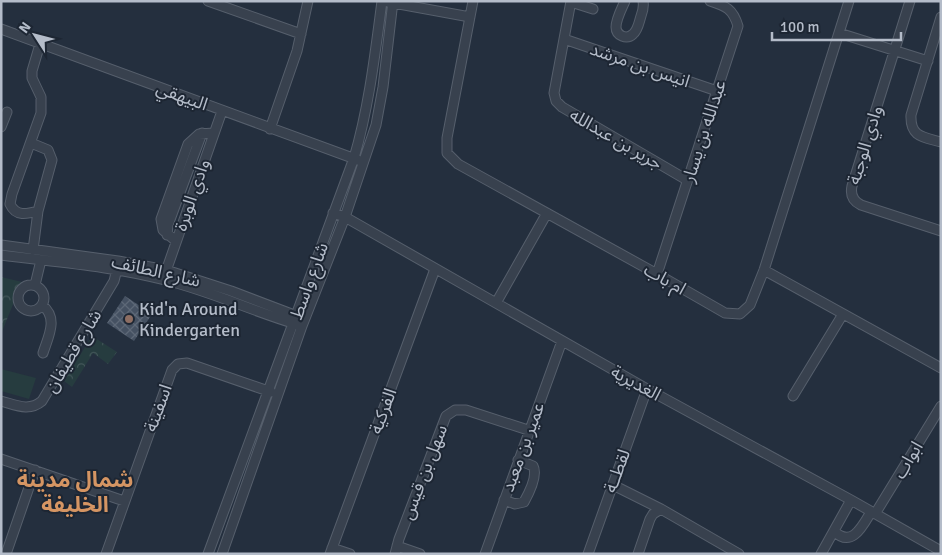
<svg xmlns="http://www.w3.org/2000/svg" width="942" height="555" font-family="Signika,'Noto Sans Arabic',sans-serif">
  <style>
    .park { fill: url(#park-crowns) }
    .pitch { fill: #263c3f }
    .building { fill: url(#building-cross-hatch) }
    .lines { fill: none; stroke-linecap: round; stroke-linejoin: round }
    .minor-casing { stroke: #565f6c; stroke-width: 11 }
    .minor { stroke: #38414e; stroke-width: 9 }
    .education-dot { fill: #8d6e63; stroke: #1d2633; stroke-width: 2 }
    .labels { text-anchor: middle; stroke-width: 4; stroke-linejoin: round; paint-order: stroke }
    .street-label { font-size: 18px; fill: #b4bcc9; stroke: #1d2633 }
    .poi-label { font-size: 18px; fill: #b4bcc9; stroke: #1d2633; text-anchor: start }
    .district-label { font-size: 22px; font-weight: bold; fill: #d59563; stroke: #1d2633 }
  </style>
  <defs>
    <pattern id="park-crowns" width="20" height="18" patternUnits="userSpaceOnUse" patternTransform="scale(1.25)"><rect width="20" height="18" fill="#263c3f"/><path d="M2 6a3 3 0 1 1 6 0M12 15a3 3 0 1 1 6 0" fill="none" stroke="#435659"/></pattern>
    <pattern id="building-cross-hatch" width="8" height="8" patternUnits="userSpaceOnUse" patternTransform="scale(1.25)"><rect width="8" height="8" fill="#455162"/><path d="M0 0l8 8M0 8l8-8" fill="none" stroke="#5d6877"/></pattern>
  </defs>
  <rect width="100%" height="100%" fill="#242f3e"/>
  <path class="park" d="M 1,277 L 22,282 L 1,334 Z
    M 92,336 L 117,352 L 108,364 L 93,353 L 72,387 L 64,381 Z"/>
  <path class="pitch" d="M 1,369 L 36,378 L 29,399 L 1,391 Z"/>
  <path class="building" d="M 125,296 L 152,314 L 134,341 L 107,323 Z"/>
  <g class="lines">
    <g class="minor-casing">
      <path id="minor" d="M 208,1 L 301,34
        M 473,1 L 447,138 L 447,153 L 458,164 L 657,274 L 725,313 L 740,314 L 750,305 L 764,270 L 849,1
        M 571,1 L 554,93 L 556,101 L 562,107 L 687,180
        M 625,1 C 622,8 616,19 616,27 C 616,36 627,40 633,34 C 638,30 639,22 641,16 C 643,11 644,7 643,1
        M 910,1 L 852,186 C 850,195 853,201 861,205 L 941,231
        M 388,2 L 470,17
        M 571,2 L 593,9
        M 941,17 L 911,115 C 910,137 923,137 941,142
        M 1,29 L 358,160
        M 839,33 L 928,61
        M 564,39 L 717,91
        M 1,127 L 7,112
        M 270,129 L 297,51 L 308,1
        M 31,143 L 48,150 L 52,160 L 38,211 L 33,250
        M 38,211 C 27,214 16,217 10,204 L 12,194 L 41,113 L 41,97 L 32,78 L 32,71 L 40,44
        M 333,213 L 345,217 L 647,389 L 851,500 L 941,551
        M 167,235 L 168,225 L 202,133
        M 176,241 L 163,230 L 161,219 L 188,144 L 199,134 L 214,133
        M 1,245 L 118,261 L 166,270 L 231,291 L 302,318
        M 1,255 C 55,262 112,266 165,280 C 211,291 254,312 299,325
        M 764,270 L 941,368
        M 165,274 L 222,111
        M 657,274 L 738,26 C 733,9 726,6 710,1
        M18 298a13 13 0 1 1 26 0a13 13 0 1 1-26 0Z
        M 35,285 L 41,260
        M 496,303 L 547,213
        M 42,305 C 59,318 48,337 43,353
        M 793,396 L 843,314
        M 1,401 C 16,405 29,412 42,401 L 114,281 L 118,265
        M 1,459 L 124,501
        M 613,485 L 661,509 L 739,554
        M 504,500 L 515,504 L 524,502 C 529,493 538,475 533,466 L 518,460
        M 875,514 L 941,406
        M 834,531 C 852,549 863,525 871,512
        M 397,546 L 420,554
        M 332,548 L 350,554
        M 6,554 L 35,470
        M 106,554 L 172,370 L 178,364 L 187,363 L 271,392
        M 208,554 L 354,158 C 369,107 375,54 382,1
        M 222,554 L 302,326 L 345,217 L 376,125 L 383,87 L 393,1
        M 330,554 L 435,269
        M 395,554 L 399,539 L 446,416 L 455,410 L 466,410 L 528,430
        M 485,554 L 562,341
        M 588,554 L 647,389
        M 638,554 L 650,519 L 653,514 L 661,509
        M 821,554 L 851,500"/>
    </g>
    <use href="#minor" class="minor"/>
  </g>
  <circle class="education-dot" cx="129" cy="319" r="5"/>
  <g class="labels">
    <g class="street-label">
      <text transform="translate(640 65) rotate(19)" y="6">انيس بن مرشد</text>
      <text transform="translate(182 96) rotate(20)" y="6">البيهقي</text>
      <text transform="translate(704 131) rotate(-72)" y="6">عبدالله بن يسار</text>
      <text transform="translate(616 139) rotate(30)" y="6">جرير بن عبدالله</text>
      <text transform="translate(865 145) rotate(-73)" y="6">وادي الوجبة</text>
      <text transform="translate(192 195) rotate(-71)" y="6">وادي الوبرة</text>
      <text transform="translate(156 271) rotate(13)" y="6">شارع الطائف</text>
      <text transform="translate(665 279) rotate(30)" y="6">ام باب</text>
      <text transform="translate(309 281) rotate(-70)" y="6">شارع واسط</text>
      <text transform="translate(73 351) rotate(-59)" y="6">شارع قطيفان</text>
      <text transform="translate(636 383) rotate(29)" y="6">الغديرية</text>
      <text transform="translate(158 408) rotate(-70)" y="6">اسفينة</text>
      <text transform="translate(383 411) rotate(-70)" y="6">الفركية</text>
      <text transform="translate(523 447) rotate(-70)" y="6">عمير بن معبد</text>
      <text transform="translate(908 460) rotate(-59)" y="6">ابواب</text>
      <text transform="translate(617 471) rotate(-70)" y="6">لقطــة</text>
      <text transform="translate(424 472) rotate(-69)" y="6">سهل بن قيس</text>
    </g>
    <g class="poi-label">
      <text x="139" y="315">Kid'n Around<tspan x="139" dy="21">Kindergarten</tspan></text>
    </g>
    <g class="district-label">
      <text x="75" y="487">شمال مدينة<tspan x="75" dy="25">الخليفة</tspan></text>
    </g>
  </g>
  <rect width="942" height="555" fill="none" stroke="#b4bcc9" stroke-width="5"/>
  <g transform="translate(35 35) rotate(306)" stroke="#1d2633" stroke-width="4" paint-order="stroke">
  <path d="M0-4L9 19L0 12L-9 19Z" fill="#b4bcc9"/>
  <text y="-8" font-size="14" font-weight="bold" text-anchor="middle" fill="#b4bcc9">N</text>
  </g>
  <path d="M772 32v8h129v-8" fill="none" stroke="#b4bcc9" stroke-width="2.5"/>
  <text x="780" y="32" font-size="15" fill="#b4bcc9" stroke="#1d2633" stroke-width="4" paint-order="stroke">100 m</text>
</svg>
